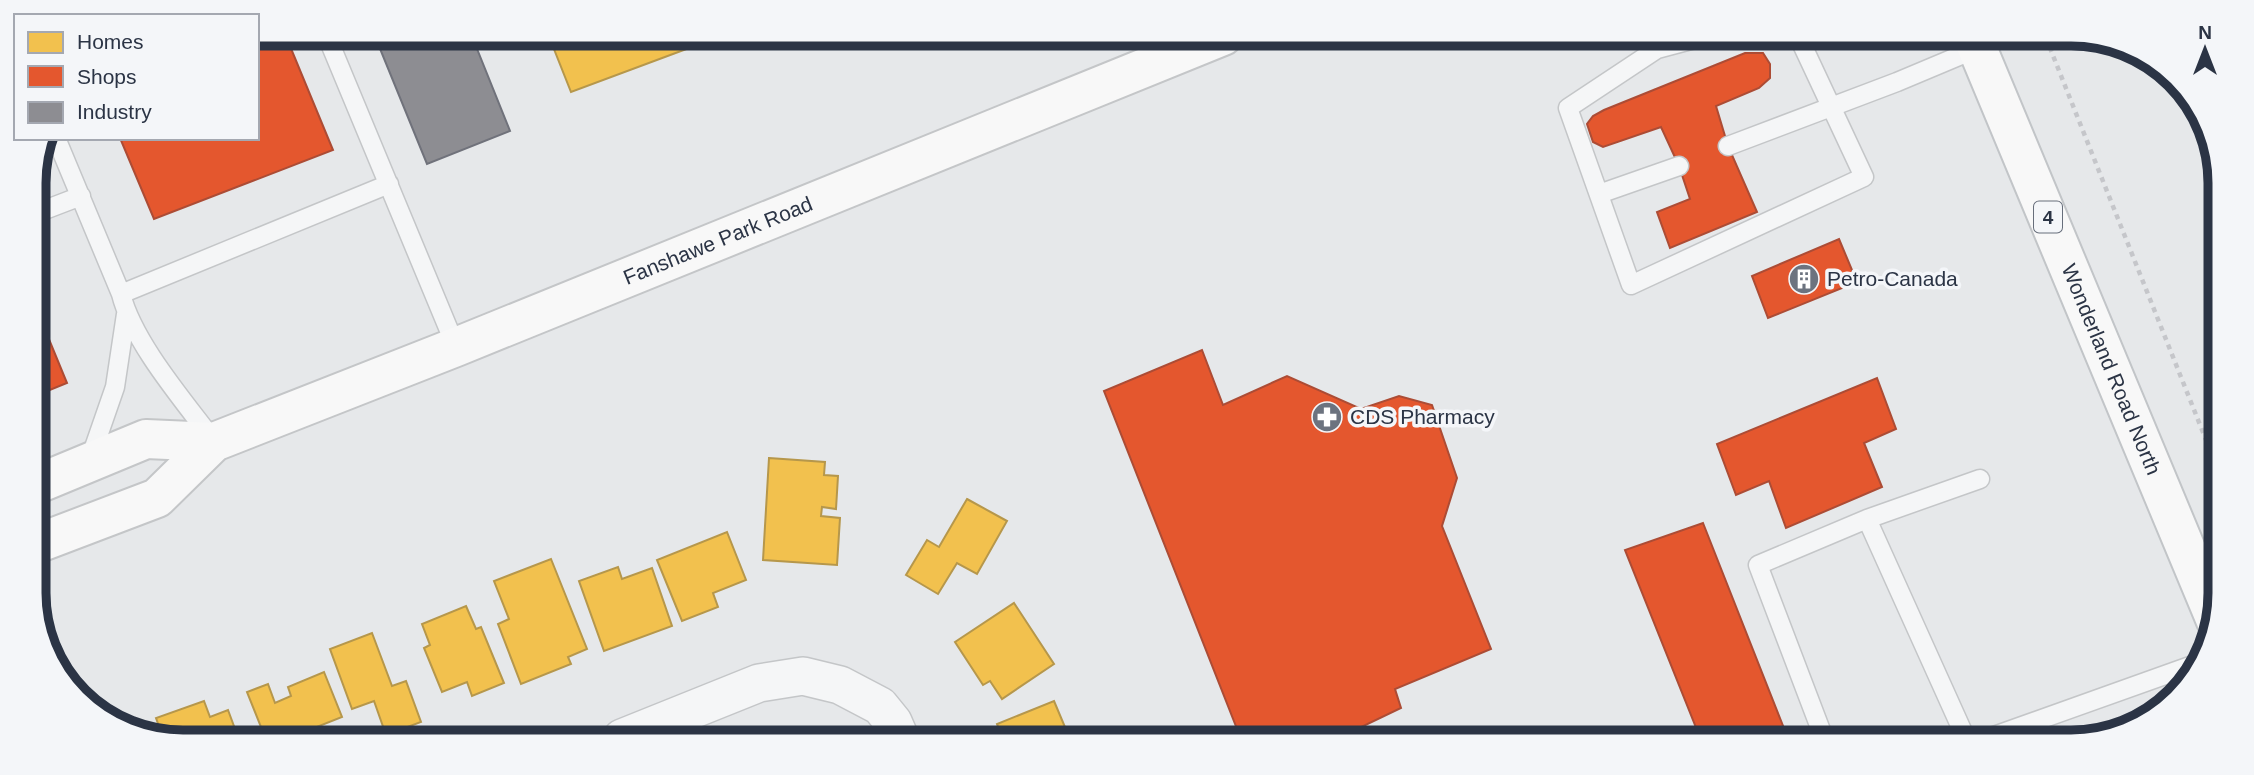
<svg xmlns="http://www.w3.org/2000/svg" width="2254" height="775" font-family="Helvetica,sans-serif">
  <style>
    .homes { fill: #f2c14e; stroke: #b6974b; stroke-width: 2 }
    .shops { fill: #e4572e; stroke: #ac4c35; stroke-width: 2 }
    .industry { fill: #8d8d92; stroke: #70727b; stroke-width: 2 }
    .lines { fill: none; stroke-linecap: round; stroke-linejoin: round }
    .lane-casing { stroke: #c4c6c8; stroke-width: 21 }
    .street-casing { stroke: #c4c6c8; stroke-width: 40 }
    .secondary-casing { stroke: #c4c6c8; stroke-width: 42 }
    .primary-casing { stroke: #c2c5c8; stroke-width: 42 }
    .path { stroke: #c5c6ca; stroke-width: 4.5; stroke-dasharray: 5 5; stroke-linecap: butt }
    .lane { stroke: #f5f6f7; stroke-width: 18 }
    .street { stroke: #f5f6f7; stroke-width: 37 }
    .secondary { stroke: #f8f8f8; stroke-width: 38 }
    .primary { stroke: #f8f8f8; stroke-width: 38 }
    .labels { text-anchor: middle; stroke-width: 7; stroke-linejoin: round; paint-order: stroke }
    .shield { fill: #f4f6f9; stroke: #676e7b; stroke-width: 2 }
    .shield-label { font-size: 19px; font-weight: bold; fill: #2b3445 }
    .street-label { font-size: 21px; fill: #2b3445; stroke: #f4f6f9 }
    .poi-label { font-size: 21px; fill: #2b3445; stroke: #f4f6f9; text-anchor: start }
    .rim { fill: none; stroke: #2b3445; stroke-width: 9 }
  </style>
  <rect width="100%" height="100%" fill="#e6e8ea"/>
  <path class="homes" d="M 548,34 L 724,35 L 571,92 Z
    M 769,458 L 825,462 L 824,475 L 838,476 L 836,509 L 822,507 L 821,516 L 840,518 L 837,565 L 763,560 Z
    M 967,499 L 1007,521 L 977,574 L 957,563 L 938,594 L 906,575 L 927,540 L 939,547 Z
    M 727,532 L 746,580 L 713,593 L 718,607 L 682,621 L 657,560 Z
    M 551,559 L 587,649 L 568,657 L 571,664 L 521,684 L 498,624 L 509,619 L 494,581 Z
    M 618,567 L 622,579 L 652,568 L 672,626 L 604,651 L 579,581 Z
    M 1014,603 L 1054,664 L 1002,699 L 990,681 L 983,685 L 955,642 Z
    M 466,606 L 476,629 L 481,627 L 504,683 L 472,696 L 467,682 L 442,692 L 424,648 L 430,645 L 422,624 Z
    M 372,633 L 392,686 L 406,681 L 421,722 L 386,735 L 374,701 L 352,709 L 330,649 Z
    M 324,672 L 342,717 L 314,728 L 318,737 L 265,737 L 247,692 L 268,684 L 275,703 L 291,696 L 288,687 Z
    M 204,701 L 210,717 L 228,710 L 238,737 L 163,737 L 156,718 Z
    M 1054,701 L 1070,739 L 1003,739 L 997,724 Z"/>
  <path class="shops" d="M 257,33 L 285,34 L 333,150 L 154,219 L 120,138 L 257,138 Z
    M 1745,53 L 1763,53 L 1770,64 L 1770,78 L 1759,88 L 1716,106 L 1728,146 L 1757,212 L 1670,248 L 1657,212 L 1690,199 L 1679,166 L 1661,127 L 1603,147 L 1593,142 L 1587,124 L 1593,116 L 1604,110 Z
    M 1839,239 L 1857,282 L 1768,318 L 1752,276 Z
    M 34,303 L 67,383 L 35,396 Z
    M 1202,350 L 1223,405 L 1287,376 L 1361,409 L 1399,396 L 1432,405 L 1457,478 L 1442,526 L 1491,649 L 1395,689 L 1401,708 L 1357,729 L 1361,740 L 1241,739 L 1104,391 Z
    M 1877,378 L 1896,429 L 1864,443 L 1882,487 L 1786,528 L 1769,481 L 1736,495 L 1717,444 Z
    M 1703,523 L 1789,741 L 1701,740 L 1625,550 Z"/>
  <path class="industry" d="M 374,34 L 471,34 L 510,131 L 427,164 Z"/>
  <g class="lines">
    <g class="lane-casing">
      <path id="lane" d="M 326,34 L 456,347
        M 1702,37 L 1657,49 L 1568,108 L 1631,285 L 1864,177 L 1799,38
        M 56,138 L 121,294 C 133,342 183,400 213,440
        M 1728,146 L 1897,82 L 1978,48
        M 1599,194 L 1679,166
        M 34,214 L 81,196
        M 121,294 L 389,184
        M 90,459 L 115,387 L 126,314
        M 1867,519 L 1967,741
        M 1825,741 L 1758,565 L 1867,519 L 1980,479
        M 1980,741 L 2193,665"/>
    </g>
    <g class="street-casing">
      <path id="street" d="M 622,738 L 759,683 L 803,676 L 840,685 L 880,706 L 893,722 L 900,738"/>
    </g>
    <g class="secondary-casing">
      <g id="secondary">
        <path d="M 35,485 L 146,439 L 214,442"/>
        <path id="s1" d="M 36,544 L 157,498 L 214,442 L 456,347 L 1223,36"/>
      </g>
    </g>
    <g class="primary-casing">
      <g id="primary">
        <path id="s2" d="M 1973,38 L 2216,621"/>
      </g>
    </g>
    <path class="path" d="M 2046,38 L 2216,465"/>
    <use href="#lane" class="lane"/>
    <use href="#street" class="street"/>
    <use href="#secondary" class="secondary"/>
    <use href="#primary" class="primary"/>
  </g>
  <defs>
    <g id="building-disc" transform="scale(1.575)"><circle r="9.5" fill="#6c737f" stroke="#f4f6f9"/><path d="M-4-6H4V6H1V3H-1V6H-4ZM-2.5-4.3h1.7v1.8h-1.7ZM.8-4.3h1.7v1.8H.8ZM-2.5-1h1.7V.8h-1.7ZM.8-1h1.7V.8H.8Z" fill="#fff"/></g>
    <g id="pharmacy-disc" transform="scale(1.575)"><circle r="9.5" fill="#6c737f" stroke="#f4f6f9"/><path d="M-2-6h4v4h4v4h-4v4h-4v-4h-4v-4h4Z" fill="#fff"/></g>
  </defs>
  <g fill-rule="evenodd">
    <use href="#building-disc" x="1804" y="279"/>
    <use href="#pharmacy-disc" x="1327" y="417"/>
  </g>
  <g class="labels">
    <rect class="shield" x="2034" y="201.5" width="28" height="31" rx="5"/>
    <g class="shield-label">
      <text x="2048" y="224">4</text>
    </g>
    <g class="street-label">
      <text dy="7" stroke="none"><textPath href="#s1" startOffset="752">Fanshawe Park Road</textPath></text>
      <text dy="7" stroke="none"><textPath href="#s2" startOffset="359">Wonderland Road North</textPath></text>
    </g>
    <g class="poi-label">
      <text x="1827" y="286">Petro-Canada</text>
      <text x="1350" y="424">CDS Pharmacy</text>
    </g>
  </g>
  <path d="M0 0H2254V775H0ZM183 46H2071A137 137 0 0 1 2208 183V593A137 137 0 0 1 2071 730H183A137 137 0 0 1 46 593V183A137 137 0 0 1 183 46Z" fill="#f4f6f9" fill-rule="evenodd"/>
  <path class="rim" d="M183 46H2071A137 137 0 0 1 2208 183V593A137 137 0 0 1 2071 730H183A137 137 0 0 1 46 593V183A137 137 0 0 1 183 46Z"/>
  <rect x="14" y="14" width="245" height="126" fill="#f4f6f9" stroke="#a4a8b1" stroke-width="2"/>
  <rect x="28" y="32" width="35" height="21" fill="#f2c14e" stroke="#a4a8b1" stroke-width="2"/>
  <text x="77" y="49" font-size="21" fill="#2b3445">Homes</text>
  <rect x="28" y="66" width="35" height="21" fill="#e4572e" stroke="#a4a8b1" stroke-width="2"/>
  <text x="77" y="84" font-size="21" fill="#2b3445">Shops</text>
  <rect x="28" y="102" width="35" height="21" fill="#8d8d92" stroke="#a4a8b1" stroke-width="2"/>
  <text x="77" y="119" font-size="21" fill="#2b3445">Industry</text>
  <g transform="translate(2205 49)" stroke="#f4f6f9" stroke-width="5" paint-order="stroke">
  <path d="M0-5L12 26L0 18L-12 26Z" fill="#2b3445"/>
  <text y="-10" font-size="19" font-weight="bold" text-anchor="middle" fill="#2b3445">N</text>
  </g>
</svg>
